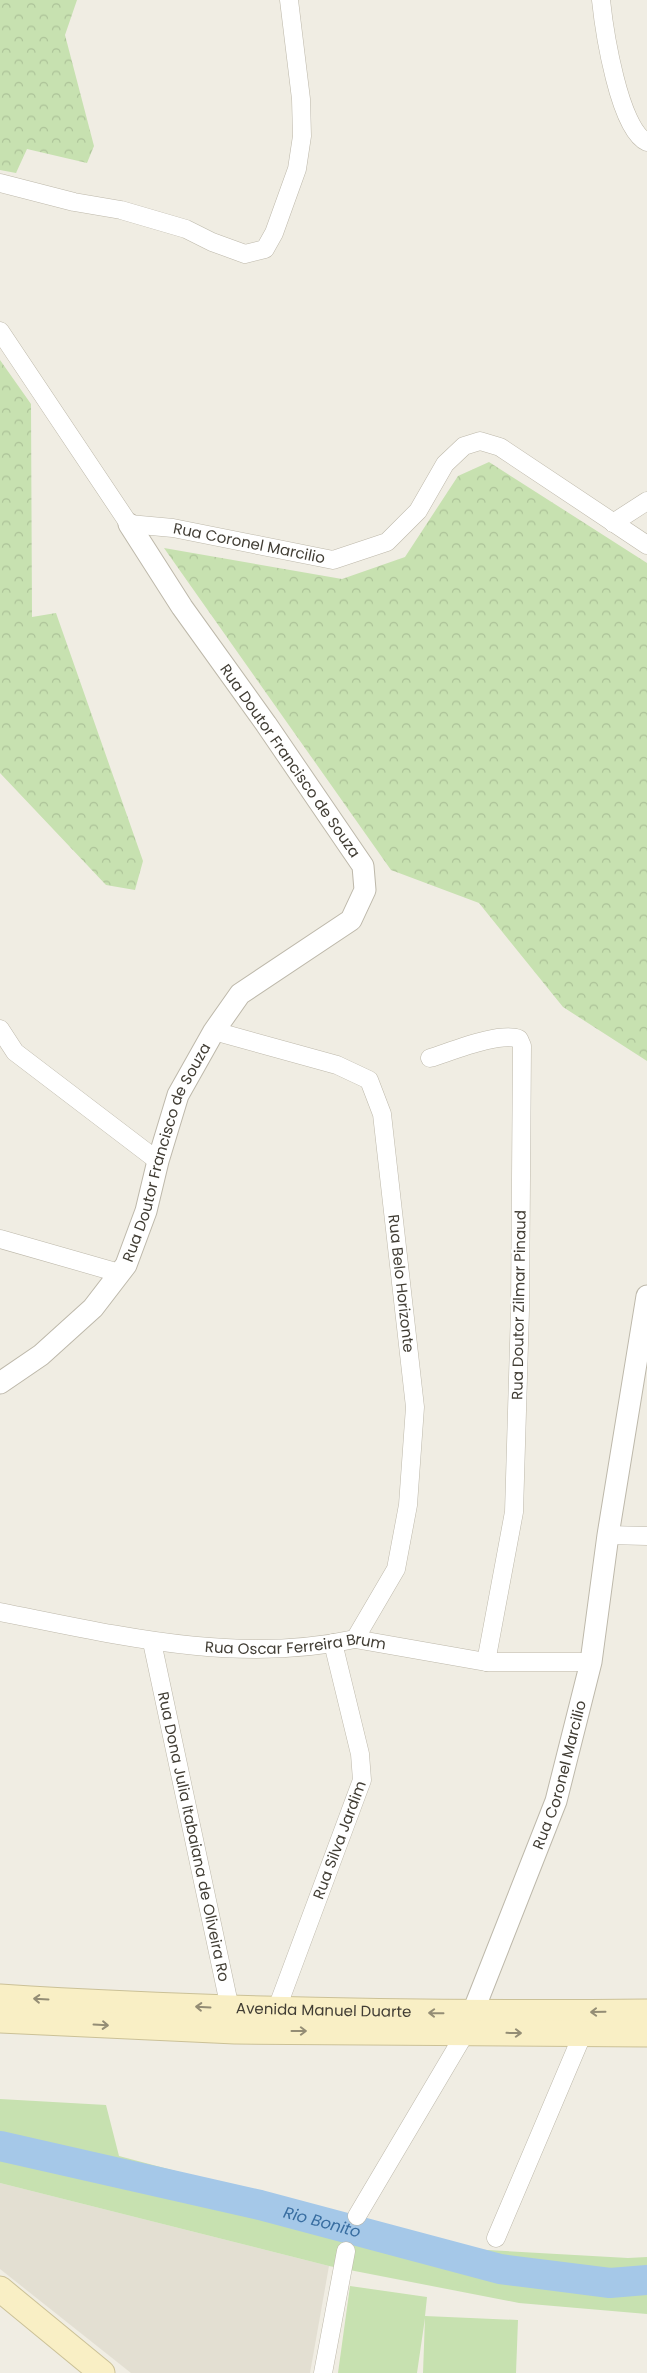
<svg xmlns="http://www.w3.org/2000/svg" width="647" height="2373" font-family="Poppins,sans-serif">
  <style>
    .residential { fill: #e3dfd2 }
    .grass { fill: #c7e1b0 }
    .forest { fill: url(#forest-crowns) }
    .lines { fill: none; stroke-linecap: round; stroke-linejoin: round }
    .river { stroke: #a5c8e8; stroke-width: 30 }
    .minor-casing { stroke: #bdb8aa; stroke-width: 19 }
    .tertiary-casing { stroke: #bdb8aa; stroke-width: 23 }
    .secondary-casing { stroke: #cbc197; stroke-width: 27 }
    .minor { stroke: #fff; stroke-width: 18 }
    .tertiary { stroke: #fff; stroke-width: 21 }
    .secondary { stroke: #f9efc5; stroke-width: 25 }
    .oneway { stroke: #948d75 }
    .labels { text-anchor: middle; stroke-width: 5; stroke-linejoin: round; paint-order: stroke }
    .street-label { font-size: 15px; fill: #413d34; stroke: #fff }
    .water-label { font-size: 16px; font-style: italic; fill: #396ea1; stroke: #fff }
  </style>
  <defs>
    <pattern id="forest-crowns" width="20" height="18" patternUnits="userSpaceOnUse" patternTransform="scale(1.25)"><rect width="20" height="18" fill="#c7e1b0"/><path d="M2 6a3 3 0 1 1 6 0M12 15a3 3 0 1 1 6 0" fill="none" stroke="#acc298"/></pattern>
  </defs>
  <rect width="100%" height="100%" fill="#f0ede3"/>
  <path class="residential" d="M 0,2183 L 329,2266 L 310,2373 L 131,2373 L 0,2269 Z"/>
  <path class="grass" d="M 0,2099 L 106,2105 L 119,2156 L 470,2249 L 628,2258 L 647,2257 L 647,2314 L 519,2303 L 329,2266 L 0,2183 Z
    M 350,2286 L 427,2297 L 425,2316 L 518,2320 L 516,2373 L 423,2373 L 425,2318 L 417,2373 L 338,2373 Z"/>
  <path class="forest" d="M 0,0 L 77,0 L 65,35 L 94,146 L 87,163 L 27,149 L 16,173 L 0,170 Z
    M 0,360 L 31,404 L 32,617 L 56,613 L 143,861 L 135,890 L 106,885 L 0,773 Z
    M 489,462 L 647,563 L 647,1061 L 563,1007 L 479,903 L 391,870 L 164,548 L 342,579 L 405,557 L 458,476 Z"/>
  <g class="lines">
    <path class="river" id="s1" d="M 0,2146 L 260,2205 L 500,2269 L 610,2283 L 647,2280"/>
    <g class="minor-casing">
      <g id="minor">
        <path d="M 601,0 C 604,29 619,130 647,142"/>
        <path d="M 0,183 L 74,202 L 121,210 L 186,229 L 212,242 L 245,254 L 265,249 L 274,233 L 297,169 L 302,136 L 301,99 L 289,0"/>
        <path id="s2" d="M 0,331 L 129,524 L 173,528 L 333,560 L 387,542 L 418,511 L 445,464 L 464,446 L 480,441 L 500,447 L 647,545"/>
        <path d="M 613,523 L 647,501"/>
        <path d="M 0,1029 L 15,1052 L 158,1161"/>
        <path id="s3" d="M 214,1031 L 337,1065 L 369,1080 L 382,1114 L 415,1407 L 408,1505 L 396,1569 L 355,1639"/>
        <path d="M 430,1058 C 450,1052 500,1031 519,1039 L 522,1046 L 520,1310 L 514,1512 L 486,1662"/>
        <path d="M 0,1239 L 119,1273"/>
        <path d="M 608,1535 L 647,1536"/>
        <path id="s4" d="M 0,1612 C 116,1635 236,1665 355,1639 L 486,1662 L 591,1662"/>
        <path id="s5" d="M 152,1642 L 232,2018"/>
        <path id="s6" d="M 273,2019 L 362,1780 L 360,1754 L 333,1643"/>
        <path d="M 357,2216 L 466,2032"/>
        <path d="M 496,2238 L 583,2033"/>
        <path d="M 323,2373 L 346,2251"/>
      </g>
    </g>
    <g class="tertiary-casing">
      <g id="tertiary">
        <path id="s7" d="M 0,1383 L 41,1355 L 93,1308 L 126,1265 L 146,1211 L 158,1161 L 178,1095 L 214,1031 L 240,994 L 351,920 L 365,890 L 363,866 L 266,724 L 182,607 L 129,524"/>
        <path id="s8" d="M 467,2027 L 556,1801 L 591,1662 L 608,1535 L 647,1296"/>
      </g>
    </g>
    <g class="secondary-casing">
      <g id="secondary">
        <path id="s9" d="M 0,1997 C 216,2011 431,2014 647,2012"/>
        <path d="M 0,2020 L 235,2031 L 647,2034"/>
        <path d="M 0,2289 L 102,2373"/>
      </g>
    </g>
    <use href="#minor" class="minor"/>
    <use href="#tertiary" class="tertiary"/>
    <use href="#secondary" class="secondary"/>
  </g>
  <defs><path id="oneway-shaft" d="M-6 0H5M1.5-3L5.5 0L1.5 3" fill="none" stroke-width="1.6" stroke-linecap="round" stroke-linejoin="round" transform="scale(1.25)"/></defs>
  <g class="oneway">
    <use href="#oneway-shaft" transform="translate(41 1999) rotate(-177)"/>
    <use href="#oneway-shaft" transform="translate(203 2007) rotate(-177)"/>
    <use href="#oneway-shaft" transform="translate(598 2012) rotate(179)"/>
    <use href="#oneway-shaft" transform="translate(436 2013) rotate(-179)"/>
    <use href="#oneway-shaft" transform="translate(101 2025) rotate(3)"/>
    <use href="#oneway-shaft" transform="translate(299 2031)"/>
    <use href="#oneway-shaft" transform="translate(514 2033) rotate(1)"/>
  </g>
  <g class="labels">
    <g class="street-label">
      <text dy="5" stroke="none"><textPath href="#s2" startOffset="354">Rua Coronel Marcilio</textPath></text>
      <text transform="translate(290 761) rotate(55)" y="5">Rua Doutor Francisco de Souza</text>
      <text dy="5" stroke="none"><textPath href="#s7" startOffset="294">Rua Doutor Francisco de Souza</textPath></text>
      <text dy="5" stroke="none"><textPath href="#s3" startOffset="370">Rua Belo Horizonte</textPath></text>
      <text transform="translate(519 1305) rotate(-89)" y="5">Rua Doutor Zilmar Pinaud</text>
      <text dy="5" stroke="none"><textPath href="#s4" startOffset="299">Rua Oscar Ferreira Brum</textPath></text>
      <text dy="5" stroke="none"><textPath href="#s8" startOffset="269">Rua Coronel Marcilio</textPath></text>
      <text dy="5" stroke="none"><textPath href="#s5" startOffset="199">Rua Dona Julia Itabaiana de Oliveira Ro</textPath></text>
      <text dy="5" stroke="none"><textPath href="#s6" startOffset="191">Rua Silva Jardim</textPath></text>
      <text dy="5" stroke="none"><textPath href="#s9" startOffset="324">Avenida Manuel Duarte</textPath></text>
    </g>
    <g class="water-label">
      <text dy="6" stroke="none"><textPath href="#s1" startOffset="331">Rio Bonito</textPath></text>
    </g>
  </g>
</svg>
